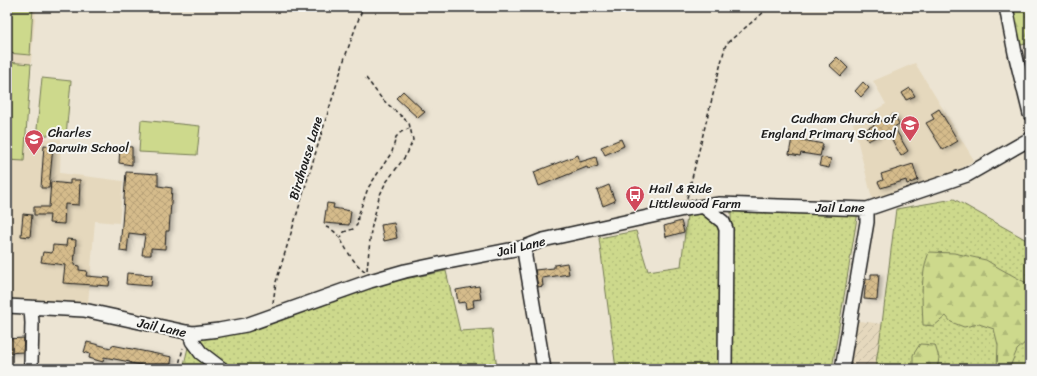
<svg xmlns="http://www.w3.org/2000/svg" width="1037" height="376" font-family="Sriracha,sans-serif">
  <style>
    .built { fill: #e5d8bd }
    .industrial { fill: url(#industrial-furrows) }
    .grass { fill: url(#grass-dots); stroke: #747a54 }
    .forest { fill: url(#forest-firs); stroke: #747a54 }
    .garden { fill: #cdd98c; stroke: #747a54 }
    .building { fill: url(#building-cross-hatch); stroke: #1c1c1c; filter: url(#shadow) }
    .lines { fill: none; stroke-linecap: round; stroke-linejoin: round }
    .minor-casing { stroke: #1c1c1c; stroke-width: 16 }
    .path { stroke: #1c1c1c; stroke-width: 1.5; stroke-dasharray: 4 3; stroke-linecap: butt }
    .minor { stroke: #f6f6f2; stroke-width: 13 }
    .labels { text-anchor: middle; stroke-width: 4; stroke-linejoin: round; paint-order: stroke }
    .poi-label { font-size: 13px; fill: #1c1c1c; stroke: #f6f6f2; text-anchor: start }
    .street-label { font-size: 13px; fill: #1c1c1c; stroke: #f6f6f2 }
  </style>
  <defs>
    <pattern id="industrial-furrows" width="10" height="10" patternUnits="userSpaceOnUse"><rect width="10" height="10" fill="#e5d8bd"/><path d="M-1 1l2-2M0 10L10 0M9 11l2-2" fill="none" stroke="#c4b9a2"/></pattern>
    <pattern id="grass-dots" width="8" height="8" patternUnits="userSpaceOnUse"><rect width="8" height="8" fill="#cdd98c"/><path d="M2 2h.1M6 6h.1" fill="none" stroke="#afba78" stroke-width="1.8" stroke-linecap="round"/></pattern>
    <pattern id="forest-firs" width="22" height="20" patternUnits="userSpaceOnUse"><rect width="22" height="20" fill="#cdd98c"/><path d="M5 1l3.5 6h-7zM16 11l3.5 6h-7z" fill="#afba78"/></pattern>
    <pattern id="building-cross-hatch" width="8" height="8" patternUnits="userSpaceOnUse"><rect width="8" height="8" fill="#d5bb8b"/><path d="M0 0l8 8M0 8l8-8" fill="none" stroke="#b6a077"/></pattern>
    <filter id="shadow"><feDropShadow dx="3" dy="1.5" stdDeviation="2" flood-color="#0004"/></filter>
  </defs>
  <rect width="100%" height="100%" fill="#ece4d3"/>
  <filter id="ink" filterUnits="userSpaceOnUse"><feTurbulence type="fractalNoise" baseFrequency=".025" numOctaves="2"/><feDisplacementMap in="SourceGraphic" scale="8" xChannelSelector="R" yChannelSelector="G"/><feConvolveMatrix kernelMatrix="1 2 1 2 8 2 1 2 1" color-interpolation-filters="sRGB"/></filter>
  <g filter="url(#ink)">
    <path class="built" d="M 7,7 L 36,7 L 24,138 L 61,139 L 60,173 L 123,181 L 119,223 L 95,221 L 88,304 L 7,298 Z
      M 915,63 L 974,160 L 957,171 L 927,183 L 873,202 L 853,123 L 886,104 L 873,81 Z"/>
    <path class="industrial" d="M 852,320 L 882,324 L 875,369 L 846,369 Z"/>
    <path class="grass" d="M 954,199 L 1030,242 L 1030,369 L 875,369 L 882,324 L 896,209 Z
      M 731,208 L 858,212 L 832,369 L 732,369 Z
      M 703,211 L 721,224 L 721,369 L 616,369 L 599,238 L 636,231 L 648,271 L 681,266 L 687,216 Z
      M 446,271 L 460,331 L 492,329 L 497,369 L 229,369 L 224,362 L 197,341 L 198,337 L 249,331 L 374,285 Z
      M 189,343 L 216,369 L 183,369 Z"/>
    <path class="forest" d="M 1004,7 L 1030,7 L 1030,43 L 1017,46 Z
      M 929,252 L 954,253 L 986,260 L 999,268 L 1030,285 L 1030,343 L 1027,341 L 1017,350 L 1009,369 L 997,369 L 998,345 L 994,329 L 979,324 L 964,327 L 951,322 L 946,316 L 934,326 L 923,325 C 922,301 920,275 929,252 Z
      M 920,344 L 935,345 L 939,358 L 937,369 L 913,369 L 913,355 Z"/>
    <path class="garden" d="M 7,7 L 33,7 L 30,55 L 7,53 Z
      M 7,62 L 31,64 L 24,161 L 7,160 Z
      M 42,78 L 71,81 L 66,136 L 45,135 L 37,129 Z
      M 141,120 L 200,126 L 197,155 L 139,152 Z"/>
    <path class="building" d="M 837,57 L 848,68 L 841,76 L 829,65 Z
      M 863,82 L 869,88 L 861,97 L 855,91 Z
      M 910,88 L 915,96 L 906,100 L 902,93 Z
      M 403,91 L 425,112 L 418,118 L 396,98 Z
      M 939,109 L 958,141 L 943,150 L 926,123 L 934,119 L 931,114 Z
      M 894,114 L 899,124 L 894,127 L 908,151 L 901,156 L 887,131 L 868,141 L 863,131 Z
      M 792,138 L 823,144 L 820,156 L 801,153 L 800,156 L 789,154 Z
      M 621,139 L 624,146 L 605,155 L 601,147 Z
      M 44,145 L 53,146 L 49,188 L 41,188 Z
      M 120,146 L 132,147 L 132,165 L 119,163 Z
      M 578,155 L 580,162 L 596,157 L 598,166 L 588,169 L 587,167 L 539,186 L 534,172 Z
      M 821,157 L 831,159 L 829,168 L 819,166 Z
      M 913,164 L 918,180 L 907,184 L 906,180 L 881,188 L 878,182 L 883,180 L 881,174 Z
      M 126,172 L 158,174 L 158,186 L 172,188 L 169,231 L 166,231 L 165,249 L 151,248 L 151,255 L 142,255 L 145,235 L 129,233 L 127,252 L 120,251 Z
      M 70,180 L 80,180 L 79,205 L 65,204 L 64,224 L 49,223 L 50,215 L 34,215 L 34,207 L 49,207 L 51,182 L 70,184 Z
      M 609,185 L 615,201 L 603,206 L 597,190 Z
      M 327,203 L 334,204 L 333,208 L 351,211 L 349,225 L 324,223 Z
      M 23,214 L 32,215 L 30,237 L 21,236 Z
      M 681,221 L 684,232 L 666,237 L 664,226 Z
      M 394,223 L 397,238 L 384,241 L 381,225 Z
      M 67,239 L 76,240 L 74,265 L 79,266 L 79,270 L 87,271 L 86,276 L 110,278 L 109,286 L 63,283 L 65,265 L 41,262 L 43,252 L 52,253 L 53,245 L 66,246 Z
      M 567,263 L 569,274 L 542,278 L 543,286 L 538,287 L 535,270 L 554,268 L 554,265 Z
      M 127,273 L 152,275 L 151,286 L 126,284 Z
      M 871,274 L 879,274 L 877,300 L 864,299 L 866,279 L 871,279 Z
      M 479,286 L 481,299 L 473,300 L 474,307 L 466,309 L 465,302 L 458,303 L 456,290 Z
      M 24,338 L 23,352 L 7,353 L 7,339 Z
      M 87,342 L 111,348 L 112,345 L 172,357 L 170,369 L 147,369 L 148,366 L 130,363 L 130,362 L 104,357 L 103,362 L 89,358 L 90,354 L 84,352 Z"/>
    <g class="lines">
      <g class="minor-casing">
        <path id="minor" d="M 1006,7 L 1015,53 L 1030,114
          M 703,206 L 723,222 L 726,229 L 725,369
          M 525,247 L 525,257 L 544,369
          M 7,306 L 84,310 L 186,332 L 193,333 L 219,330 L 246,325 L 370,281 L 405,271 L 448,262 L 525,247 L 543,240 L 684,209 L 720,204 L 867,209 L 967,175 L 1030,139
          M 193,333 L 192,341 L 201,353 L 222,369
          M 31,363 L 32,323 L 31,308
          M 842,369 L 867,222 L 867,209"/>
      </g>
      <path class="path" d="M 366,78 L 382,99 L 409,123 L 413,140 L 407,154 L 385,184 L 379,197 L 371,230 L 367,270
        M 687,198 L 725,47 L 727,43 L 770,7
        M 326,227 C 337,231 339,237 345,247 C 350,256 357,266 365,271
        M 340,239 L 344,232 L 353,229 L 357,225 L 358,216 L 368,188 L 392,152 L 396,137 L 401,132 L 410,128
        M 273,303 L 276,282 L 345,57 L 363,7
        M 178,369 L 183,348"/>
      <use href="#minor" class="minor"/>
    </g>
  </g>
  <defs>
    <g id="school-pin" transform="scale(1)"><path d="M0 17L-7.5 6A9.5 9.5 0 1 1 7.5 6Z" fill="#d1495b" stroke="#f6f6f2"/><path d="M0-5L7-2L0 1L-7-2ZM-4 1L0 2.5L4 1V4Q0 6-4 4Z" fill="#fff"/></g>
    <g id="bus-pin" transform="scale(1)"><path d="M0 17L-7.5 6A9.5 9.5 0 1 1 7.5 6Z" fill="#d1495b" stroke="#f6f6f2"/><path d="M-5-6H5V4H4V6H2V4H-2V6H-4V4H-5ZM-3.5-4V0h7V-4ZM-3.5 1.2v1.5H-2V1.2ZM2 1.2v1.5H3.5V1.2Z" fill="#fff"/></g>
  </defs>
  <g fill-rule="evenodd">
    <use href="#school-pin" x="910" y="125"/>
    <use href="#school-pin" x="34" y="139"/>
    <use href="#bus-pin" x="635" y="195"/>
  </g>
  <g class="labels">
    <g class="poi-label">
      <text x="896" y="123" text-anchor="end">Cudham Church of<tspan x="896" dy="15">England Primary School</tspan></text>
      <text x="48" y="137">Charles<tspan x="48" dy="15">Darwin School</tspan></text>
      <text x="649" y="193">Hail &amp; Ride<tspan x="649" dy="15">Littlewood Farm</tspan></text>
    </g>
    <g class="street-label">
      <text transform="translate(305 158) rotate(-73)" y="5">Birdhouse Lane</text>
      <text x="840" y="212">Jail Lane</text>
      <text transform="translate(521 246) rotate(-14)" y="5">Jail Lane</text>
      <text transform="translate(162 327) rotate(12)" y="5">Jail Lane</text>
    </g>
  </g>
  <rect width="1037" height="376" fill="none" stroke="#f6f6f2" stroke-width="24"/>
  <rect x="12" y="12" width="1013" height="352" fill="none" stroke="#1c1c1c" stroke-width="1.5" filter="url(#ink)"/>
</svg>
